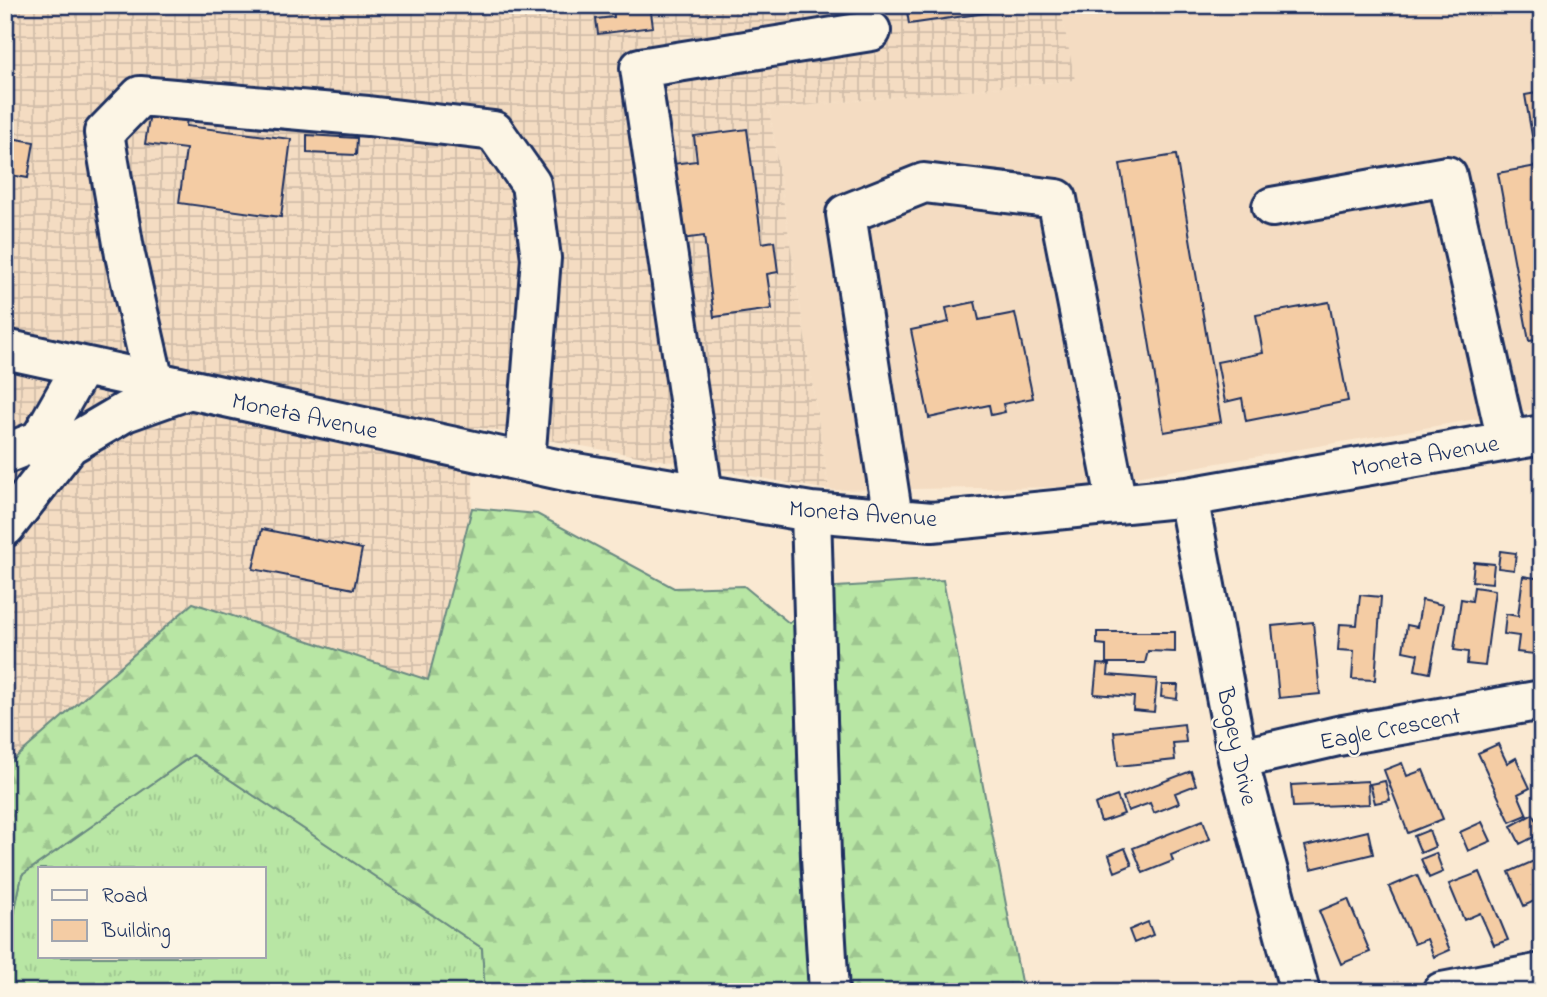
<svg xmlns="http://www.w3.org/2000/svg" width="1547" height="997" font-family="'Indie Flower',sans-serif">
  <style>
    .built { fill: #f4dcc2 }
    .industrial { fill: url(#industrial-grid) }
    .grass { fill: url(#grass-tufts); stroke: #6a8a81; stroke-width: 2; fill-rule: evenodd }
    .forest { fill: url(#forest-firs); stroke: #6a8a81; stroke-width: 2 }
    .building { fill: #f4cca4; stroke: #1b2f5e; stroke-width: 2 }
    .lines { fill: none; stroke-linecap: round; stroke-linejoin: round }
    .minor-casing { stroke: #1b2f5e; stroke-width: 44 }
    .minor { stroke: #fcf5e5; stroke-width: 38 }
    .labels { text-anchor: middle; stroke-width: 5; stroke-linejoin: round; paint-order: stroke }
    .street-label { font-size: 24px; fill: #1b2f5e; stroke: #fcf5e5 }
  </style>
  <defs>
    <pattern id="industrial-grid" width="8" height="8" patternUnits="userSpaceOnUse" patternTransform="scale(1.75)"><rect width="8" height="8" fill="#f4dcc2"/><path d="M0 4h8M4 0v8" fill="none" stroke="#d1bda9"/></pattern>
    <pattern id="grass-tufts" width="24" height="20" patternUnits="userSpaceOnUse" patternTransform="scale(1.75)"><rect width="24" height="20" fill="#b8e6a4"/><path d="M3 7l-1-3M5 7V3M7 7l1-3M15 17l-1-3M17 17v-4M19 17l1-3" fill="none" stroke="#9ec690"/></pattern>
    <pattern id="forest-firs" width="22" height="20" patternUnits="userSpaceOnUse" patternTransform="scale(1.75)"><rect width="22" height="20" fill="#b8e6a4"/><path d="M5 1l3.5 6h-7zM16 11l3.5 6h-7z" fill="#9ec690"/></pattern>
  </defs>
  <rect width="100%" height="100%" fill="#fae9d2"/>
  <filter id="ink" filterUnits="userSpaceOnUse"><feTurbulence type="fractalNoise" baseFrequency=".0143" numOctaves="2"/><feDisplacementMap in="SourceGraphic" scale="14" xChannelSelector="R" yChannelSelector="G"/><feConvolveMatrix kernelMatrix="1 2 1 2 8 2 1 2 1" color-interpolation-filters="sRGB"/></filter>
  <g filter="url(#ink)">
    <path class="built" d="M 1060,5 L 1542,5 L 1542,408 L 1076,487 L 829,490 L 769,109 L 1074,80 Z"/>
    <path class="industrial" d="M 5,5 L 1060,5 L 1075,80 L 769,109 L 829,490 L 475,427 L 472,508 L 428,680 L 193,603 L 5,767 Z"/>
    <path class="grass" d="M 193,755 L 482,948 L 485,992 L 5,992 L 5,958 L 22,875 ZM 40,869 L 264,869 L 264,957 L 40,957 Z"/>
    <path class="forest" d="M 472,508 L 537,514 L 674,588 L 744,586 L 789,623 L 837,587 L 943,580 L 1023,992 L 485,992 L 482,948 L 193,755 L 22,875 L 5,958 L 5,767 L 193,603 L 428,680 Z"/>
    <path class="building" d="M 613,5 L 650,5 L 653,27 L 598,34 L 596,19 L 614,17 Z
      M 906,5 L 1033,5 L 1033,6 L 909,24 Z
      M 1542,92 L 1542,158 L 1536,159 L 1525,95 Z
      M 150,113 L 187,118 L 186,126 L 291,139 L 281,217 L 179,203 L 186,149 L 145,144 Z
      M 747,129 L 762,243 L 774,241 L 778,272 L 767,274 L 772,309 L 714,317 L 704,236 L 674,240 L 664,165 L 697,161 L 694,136 Z
      M 307,135 L 357,138 L 356,155 L 307,153 Z
      M 11,138 L 34,142 L 28,178 L 5,174 Z
      M 1176,155 L 1221,422 L 1164,432 L 1120,164 Z
      M 1542,165 L 1542,339 L 1529,341 L 1498,173 Z
      M 975,302 L 979,320 L 1015,313 L 1033,398 L 1003,404 L 1005,412 L 991,415 L 989,405 L 929,418 L 911,330 L 949,322 L 946,308 Z
      M 1329,302 L 1348,401 L 1246,421 L 1242,398 L 1225,402 L 1217,362 L 1263,353 L 1256,315 Z
      M 262,529 L 362,549 L 354,589 L 253,569 Z
      M 1500,551 L 1516,553 L 1514,570 L 1498,568 Z
      M 1474,562 L 1494,564 L 1492,583 L 1472,581 Z
      M 1523,576 L 1542,579 L 1534,654 L 1517,652 L 1519,636 L 1504,634 L 1506,614 L 1518,616 Z
      M 1474,587 L 1495,590 L 1485,666 L 1467,664 L 1468,652 L 1454,650 L 1461,599 L 1472,601 Z
      M 1360,595 L 1381,597 L 1375,680 L 1352,679 L 1354,651 L 1338,650 L 1340,624 L 1357,625 Z
      M 1422,600 L 1443,605 L 1430,673 L 1415,670 L 1418,654 L 1403,651 L 1407,625 L 1417,627 Z
      M 1313,622 L 1320,694 L 1279,698 L 1272,626 Z
      M 1097,632 L 1175,632 L 1175,652 L 1148,651 L 1145,663 L 1106,663 L 1106,645 L 1097,644 Z
      M 1097,664 L 1109,665 L 1108,675 L 1157,679 L 1154,712 L 1133,710 L 1134,697 L 1094,694 Z
      M 1162,685 L 1178,685 L 1177,699 L 1161,697 Z
      M 1184,724 L 1186,742 L 1173,743 L 1175,760 L 1118,766 L 1114,732 Z
      M 1498,744 L 1507,763 L 1516,758 L 1530,788 L 1518,794 L 1527,815 L 1510,822 L 1478,753 Z
      M 1402,763 L 1407,776 L 1423,770 L 1443,819 L 1408,833 L 1384,770 Z
      M 1191,771 L 1196,785 L 1175,793 L 1179,803 L 1154,813 L 1150,803 L 1128,811 L 1123,797 Z
      M 1368,781 L 1369,804 L 1293,807 L 1291,785 Z
      M 1385,781 L 1390,800 L 1375,803 L 1370,784 Z
      M 1117,796 L 1124,814 L 1101,822 L 1095,804 Z
      M 1533,814 L 1537,821 L 1542,819 L 1542,833 L 1520,844 L 1511,826 Z
      M 1203,820 L 1210,839 L 1171,855 L 1173,861 L 1143,873 L 1133,848 Z
      M 1482,822 L 1491,841 L 1468,851 L 1460,832 Z
      M 1429,830 L 1435,847 L 1421,853 L 1414,836 Z
      M 1368,831 L 1373,854 L 1311,869 L 1305,846 Z
      M 1125,848 L 1132,865 L 1115,872 L 1109,855 Z
      M 1436,853 L 1443,872 L 1429,878 L 1421,859 Z
      M 1536,860 L 1542,872 L 1542,913 L 1536,900 L 1524,906 L 1509,872 Z
      M 1480,872 L 1508,940 L 1494,945 L 1480,913 L 1464,920 L 1449,884 Z
      M 1417,875 L 1450,950 L 1434,957 L 1427,939 L 1414,944 L 1389,887 Z
      M 1348,899 L 1370,952 L 1341,964 L 1319,911 Z
      M 1148,922 L 1153,935 L 1134,943 L 1129,930 Z"/>
    <g class="lines">
      <g class="minor-casing">
        <path id="minor" d="M 1272,207 L 1447,176 L 1507,441
          M 5,349 L 570,472 L 811,512 L 932,522 L 1188,497 L 1542,435
          M 154,382 L 125,255 L 104,133 L 140,96 L 368,116 L 494,131 L 531,184 L 541,258 L 525,462
          M 5,454 L 40,440 L 82,366
          M 703,494 L 640,68 L 871,31
          M 1188,497 L 1238,759 L 1300,992
          M 811,512 L 821,857 L 829,992
          M 893,518 L 846,214 L 924,183 L 1057,199 L 1117,504
          M 5,527 L 69,445 L 125,412 L 190,389
          M 1238,759 L 1338,736 L 1542,700
          M 1442,992 L 1542,973"/>
      </g>
      <use href="#minor" class="minor"/>
    </g>
  </g>
  <g class="labels">
    <g class="street-label">
      <text transform="translate(305 415) rotate(12)" y="8">Moneta Avenue</text>
      <text transform="translate(1425 455) rotate(-10)" y="8">Moneta Avenue</text>
      <text transform="translate(863 513) rotate(4)" y="8">Moneta Avenue</text>
      <text transform="translate(1390 728) rotate(-11)" y="8">Eagle Crescent</text>
      <text transform="translate(1238 746) rotate(78)" y="8">Bogey Drive</text>
    </g>
  </g>
  <rect width="1547" height="997" fill="none" stroke="#fcf5e5" stroke-width="28"/>
  <rect x="14" y="14" width="1519" height="969" fill="none" stroke="#1b2f5e" stroke-width="2.5" filter="url(#ink)"/>
  <rect x="38" y="867" width="228" height="91" fill="#fcf5e5" stroke="#a2a6af" stroke-width="2"/>
  <rect x="52" y="890" width="35" height="10" fill="#fcf5e5" stroke="#a2a6af" stroke-width="2"/>
  <text x="102" y="902" font-size="21" fill="#1b2f5e">Road</text>
  <rect x="52" y="920" width="35" height="21" fill="#f4cca4" stroke="#a2a6af" stroke-width="2"/>
  <text x="102" y="937" font-size="21" fill="#1b2f5e">Building</text>
</svg>
